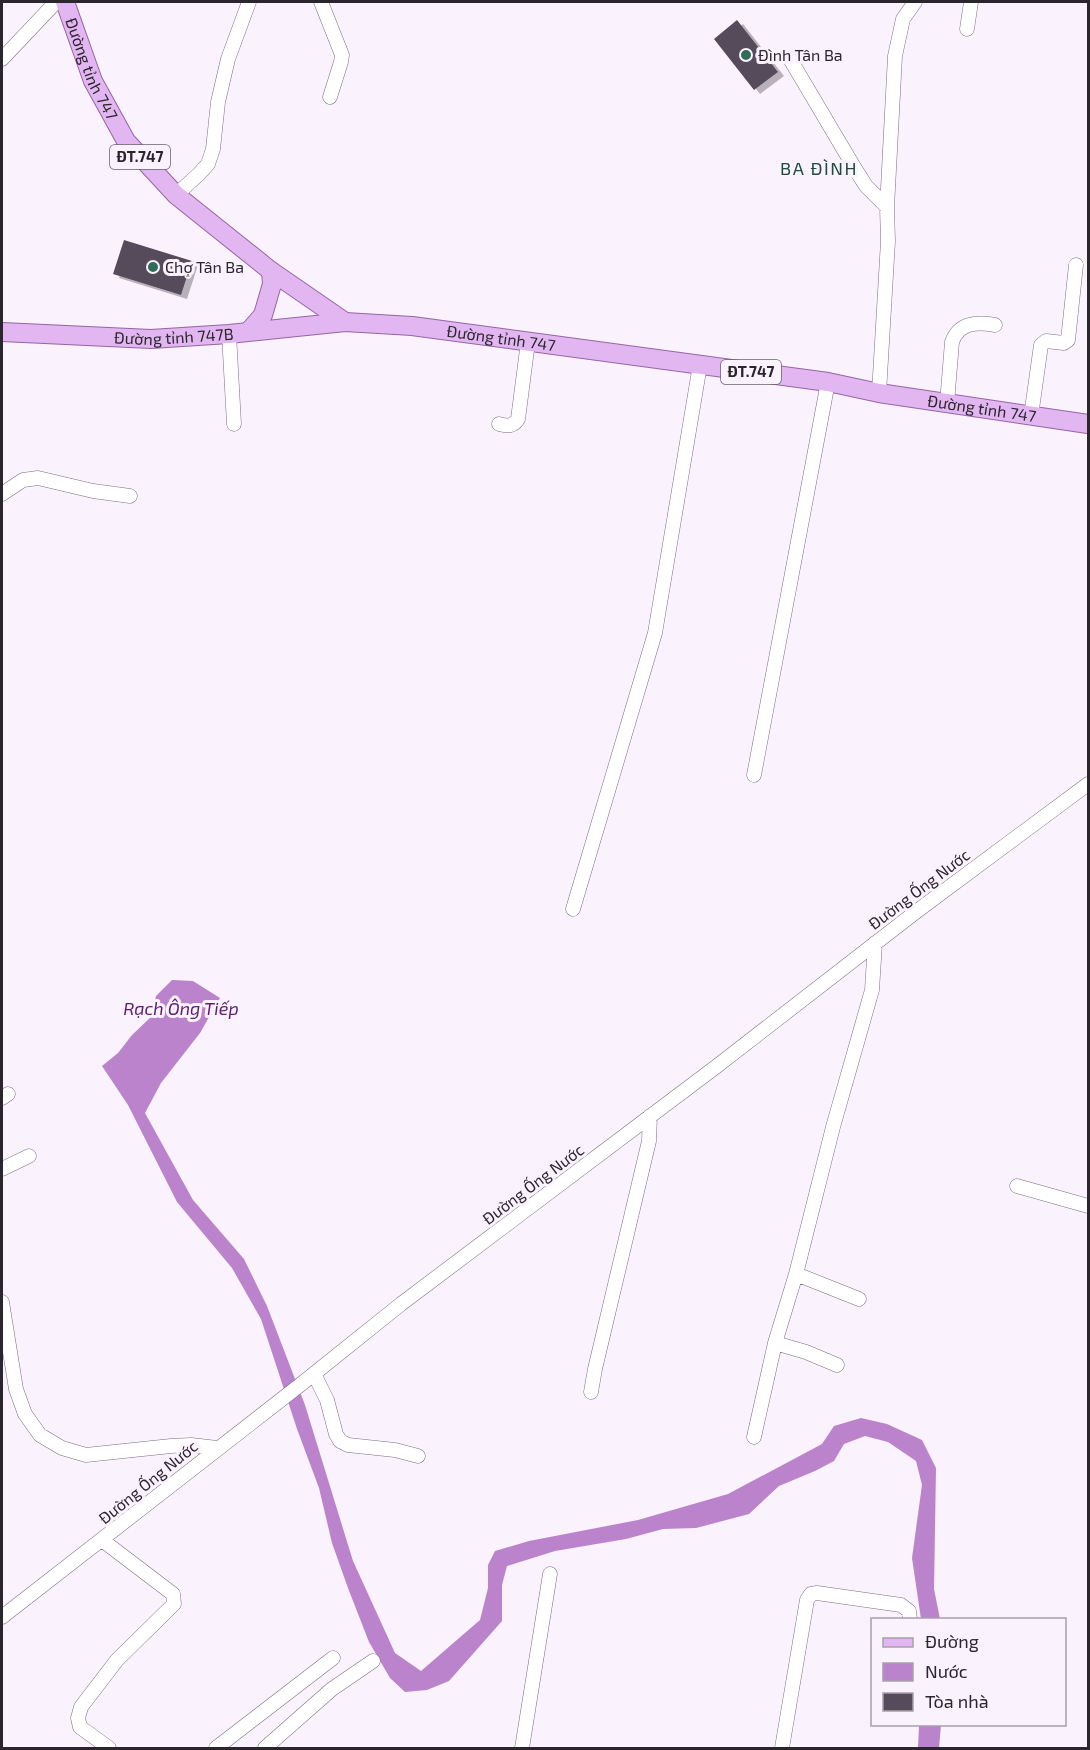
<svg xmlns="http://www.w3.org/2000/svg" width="1090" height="1750" font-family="'Exo 2',sans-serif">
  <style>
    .water { fill: #ba83cc }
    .building { fill: #564b5a; filter: url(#shadow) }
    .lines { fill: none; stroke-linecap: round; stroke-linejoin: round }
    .minor-casing { stroke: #7b6f7f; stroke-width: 15 }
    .major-casing { stroke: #9664a6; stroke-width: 20 }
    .minor { stroke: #fff; stroke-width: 14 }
    .major { stroke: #e2b6f1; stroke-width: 18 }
    .poi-dot { fill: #306c57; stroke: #faf2fd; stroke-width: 2 }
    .labels { text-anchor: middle; stroke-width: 6; stroke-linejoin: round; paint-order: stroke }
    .shield { fill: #faf2fd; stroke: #69636b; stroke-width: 1.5 }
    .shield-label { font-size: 15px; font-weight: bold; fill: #2b262d }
    .poi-label { font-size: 16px; fill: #2b262d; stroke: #faf2fd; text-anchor: start }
    .street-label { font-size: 16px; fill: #2b262d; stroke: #faf2fd }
    .neighbourhood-label { font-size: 18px; letter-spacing: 1.5px; fill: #1d4d3d; stroke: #faf2fd }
    .water-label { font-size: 18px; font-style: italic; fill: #601b73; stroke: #faf2fd }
  </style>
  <defs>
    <filter id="shadow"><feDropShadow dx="6" dy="4" stdDeviation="0" flood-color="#0004"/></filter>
  </defs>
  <rect width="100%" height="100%" fill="#faf2fd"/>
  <path class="water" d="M 172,980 L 193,981 L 220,998 L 200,1033 L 161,1083 L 145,1113 L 193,1200 L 244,1259 L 267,1306 L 305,1405 L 353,1561 L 395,1653 L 421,1671 L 480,1620 L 488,1588 L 488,1565 L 495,1551 L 529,1541 L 638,1520 L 728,1494 L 822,1444 L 834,1426 L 861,1418 L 887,1424 L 922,1440 L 936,1468 L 934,1589 L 940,1619 L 921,1619 L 912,1558 L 922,1485 L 916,1461 L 888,1442 L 865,1436 L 844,1444 L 834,1461 L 815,1471 L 779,1486 L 749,1514 L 696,1528 L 663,1529 L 626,1539 L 555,1551 L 507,1566 L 502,1585 L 502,1621 L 449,1681 L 427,1690 L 405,1692 L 390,1678 L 369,1642 L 348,1588 L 332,1543 L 319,1488 L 297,1429 L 261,1319 L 232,1268 L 177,1202 L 128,1105 L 102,1066 L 118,1053 L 132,1035 L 152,1016 L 156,996 Z
    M 919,1725 L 941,1725 L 939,1748 L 918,1748 Z"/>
  <path class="building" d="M 737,20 L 778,72 L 754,90 L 714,39 Z
    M 124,240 L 192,261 L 181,295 L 113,274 Z"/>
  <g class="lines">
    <g class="minor-casing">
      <path id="minor" d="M 321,2 L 342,55 L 341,62 L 330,97
        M 967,29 L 971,2
        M 2,59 L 56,2
        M 790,59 L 854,167 L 866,186 L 887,207
        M 176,195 L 199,174 L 208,164 L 213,149 L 218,102 L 228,59 L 249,2
        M 229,334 L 234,424
        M 879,393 L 888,241 L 887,207 L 895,56 L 903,19 L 915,2
        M 947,403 L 952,342 C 959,322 977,322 995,325
        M 1031,416 L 1041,345 L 1046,341 L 1064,343 L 1068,340 L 1076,265
        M 499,424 C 507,426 513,427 518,419 L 528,342
        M 2,494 L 23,480 L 38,478 L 93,491 L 130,496
        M 754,775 L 828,382
        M 573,909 L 655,633 L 700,365
        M 2,1098 L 8,1094
        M 2,1169 L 29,1156
        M 1017,1186 L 1088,1206
        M 796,1274 L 775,1343 L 806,1352 L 837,1365
        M 859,1299 L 796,1274 L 833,1127 L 872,990 L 875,943
        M 2,1302 L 16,1389 L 25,1414 L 40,1435 L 62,1448 L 86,1455 L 171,1446 L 191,1445 L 217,1448
        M 314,1374 L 327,1400 L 336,1434 L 340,1441 L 348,1445 L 395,1450 L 418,1456
        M 591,1392 L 595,1369 L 649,1141 L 650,1116
        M 754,1437 L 775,1343
        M 102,1540 L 173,1594 L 174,1604 L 117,1660 L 81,1707 L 78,1718 L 80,1727 L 109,1748
        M 2,1617 L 300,1385 L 401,1304 L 717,1066 L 917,911 L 1088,784
        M 216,1748 L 333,1658
        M 265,1748 L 332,1689 L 373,1661
        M 522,1748 L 550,1574
        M 782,1748 L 807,1600 L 811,1594 L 817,1593 L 901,1605 L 909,1611 L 910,1620"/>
    </g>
    <g class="major-casing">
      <g id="major">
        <path id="s1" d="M 65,2 L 93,81 L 126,141 L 176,195 L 271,271 L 345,322"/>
        <path d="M 249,331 L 263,315 L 272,284 L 271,271"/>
        <path id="s2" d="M 2,332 L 151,339 L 229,334 L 345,322 L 412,326 L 828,382 L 879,393 L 1088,424"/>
      </g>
    </g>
    <use href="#minor" class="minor"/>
    <use href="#major" class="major"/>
  </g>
  <g class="poi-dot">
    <circle cx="746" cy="55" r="6"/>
    <circle cx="153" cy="267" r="6"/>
  </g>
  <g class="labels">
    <g class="shield">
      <rect x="110" y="145" width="60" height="24" rx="4.5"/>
      <rect x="721" y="360" width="60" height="24" rx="4.5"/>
    </g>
    <g class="shield-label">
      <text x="140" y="162">ĐT.747</text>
      <text x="751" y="377">ĐT.747</text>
    </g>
    <g class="poi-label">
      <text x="758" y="61">Đình Tân Ba</text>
      <text x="165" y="273">Chợ Tân Ba</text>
    </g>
    <g class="street-label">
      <text dy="6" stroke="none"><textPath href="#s1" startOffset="72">Đường tỉnh 747</textPath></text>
      <text dy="6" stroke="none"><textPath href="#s2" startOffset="172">Đường tỉnh 747B</textPath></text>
      <text dy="6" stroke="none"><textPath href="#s2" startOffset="501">Đường tỉnh 747</textPath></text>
      <text dy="6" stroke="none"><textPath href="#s2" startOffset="987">Đường tỉnh 747</textPath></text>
      <text transform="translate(919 889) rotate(-37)" y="6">Đường Ống Nước</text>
      <text transform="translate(533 1184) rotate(-37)" y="6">Đường Ống Nước</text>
      <text transform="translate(148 1482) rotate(-39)" y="6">Đường Ống Nước</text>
    </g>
    <g class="neighbourhood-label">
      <text x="819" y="175">BA ĐÌNH</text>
    </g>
    <g class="water-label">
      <text x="181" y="1015">Rạch Ông Tiếp</text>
    </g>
  </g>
  <rect width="1090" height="1750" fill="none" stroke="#2b262d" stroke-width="6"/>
  <rect x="871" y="1618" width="195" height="108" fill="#faf2fd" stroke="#a7a0aa" stroke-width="1.5"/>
  <rect x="883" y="1638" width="30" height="9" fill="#e2b6f1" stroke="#a7a0aa" stroke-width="1.5"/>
  <text x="925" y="1648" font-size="18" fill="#2b262d">Đường</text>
  <rect x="883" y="1663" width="30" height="18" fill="#ba83cc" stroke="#a7a0aa" stroke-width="1.5"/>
  <text x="925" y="1678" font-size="18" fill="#2b262d">Nước</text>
  <rect x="883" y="1693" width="30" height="18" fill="#564b5a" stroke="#a7a0aa" stroke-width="1.5"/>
  <text x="925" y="1708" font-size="18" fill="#2b262d">Tòa nhà</text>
</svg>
